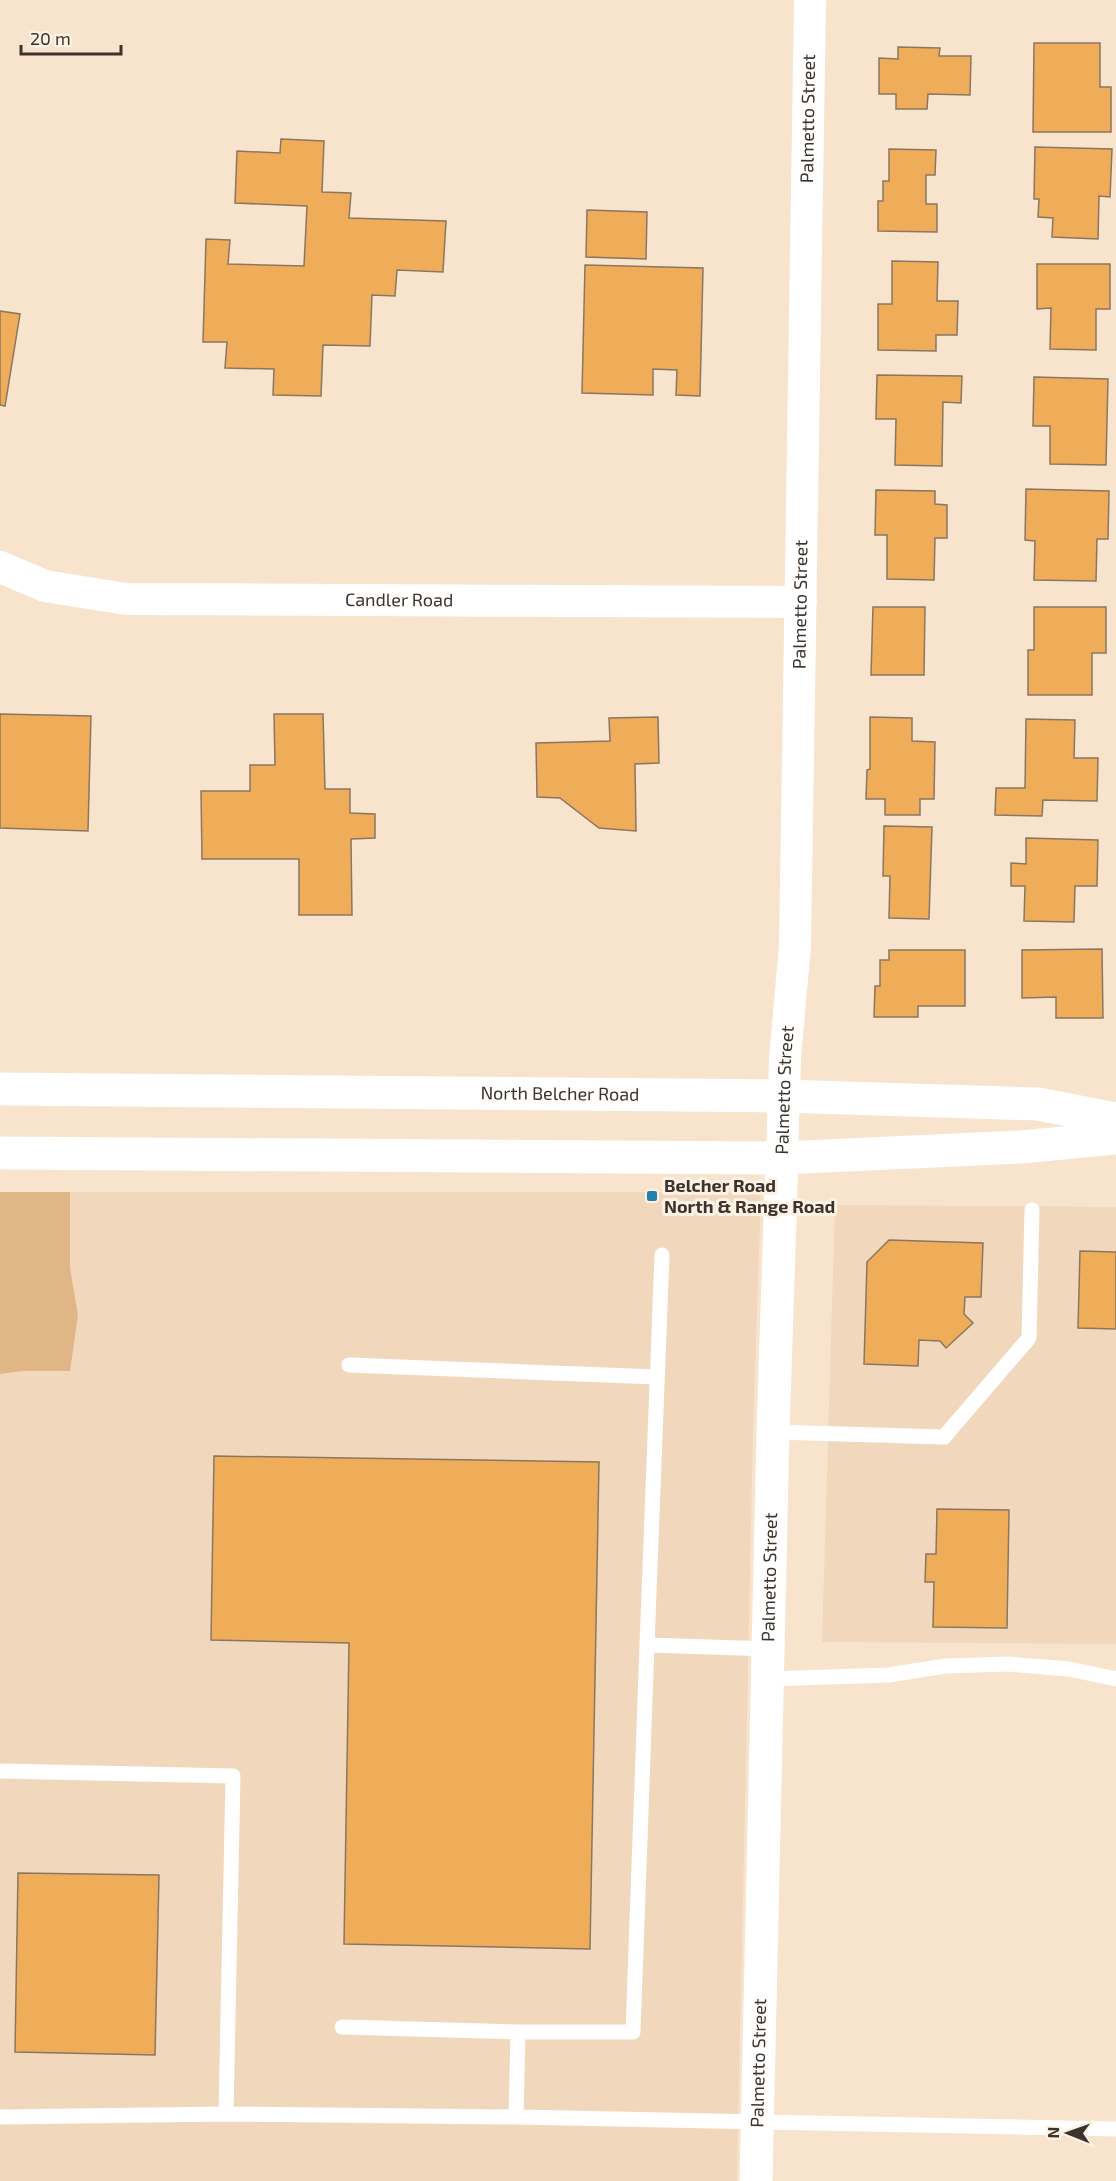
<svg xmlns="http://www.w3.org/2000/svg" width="1116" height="2181" font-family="'Exo 2',sans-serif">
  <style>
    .built { fill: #f1d8bc }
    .green { fill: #e0b687 }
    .building { fill: #f0ad59; stroke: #897763; stroke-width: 1.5 }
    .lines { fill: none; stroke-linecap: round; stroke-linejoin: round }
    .service { stroke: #fff; stroke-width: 15 }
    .minor { stroke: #fff; stroke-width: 32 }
    .tertiary { stroke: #fff; stroke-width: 33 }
    .secondary { stroke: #fff; stroke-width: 33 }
    .poi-dot { fill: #237fad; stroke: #fef2e5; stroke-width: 2 }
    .labels { text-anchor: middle; stroke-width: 6; stroke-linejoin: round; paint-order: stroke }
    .street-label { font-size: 18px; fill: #3c342c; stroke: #fef2e5 }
    .poi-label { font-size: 18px; font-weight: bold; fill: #3c342c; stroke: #fef2e5; text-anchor: start }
  </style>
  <rect width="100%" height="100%" fill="#f8e3cd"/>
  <path class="built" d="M 70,1192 L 761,1192 L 753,1432 L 737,2181 L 0,2181 L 0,1374 L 23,1371 L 69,1371 L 78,1315 L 70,1268 Z
    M 835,1205 L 1116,1207 L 1116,1644 L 822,1642 Z"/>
  <path class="green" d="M 0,1192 L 70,1192 L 70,1268 L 78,1315 L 70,1371 L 23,1371 L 0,1374 Z"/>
  <path class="building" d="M 1034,43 L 1100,43 L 1100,87 L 1111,87 L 1111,132 L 1033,132 Z
    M 898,47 L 940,48 L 939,56 L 971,56 L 970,95 L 928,94 L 927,109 L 896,109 L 896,94 L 879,94 L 879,58 L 898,59 Z
    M 281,139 L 324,141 L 322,192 L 351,193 L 349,218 L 446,221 L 443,272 L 397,270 L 395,296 L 372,295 L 370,346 L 323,345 L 321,396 L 273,395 L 274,369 L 225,368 L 227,342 L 203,342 L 206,239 L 230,240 L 228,264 L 304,266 L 307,206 L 235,203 L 237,151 L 280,153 Z
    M 1035,147 L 1112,149 L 1110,197 L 1099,196 L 1098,239 L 1052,237 L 1053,218 L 1038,217 L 1039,199 L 1034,199 Z
    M 889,149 L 936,150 L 935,175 L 926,175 L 926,204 L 937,204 L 937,232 L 878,231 L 878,201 L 883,201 L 883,181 L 889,181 Z
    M 587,210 L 647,212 L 646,259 L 586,257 Z
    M 892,261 L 938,262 L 937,301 L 958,301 L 957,335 L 936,335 L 936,351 L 878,350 L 878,304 L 892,304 Z
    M 1037,264 L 1110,264 L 1110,309 L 1096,309 L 1096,350 L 1050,349 L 1051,308 L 1037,309 Z
    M 585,265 L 703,268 L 700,396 L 676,395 L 677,370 L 653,369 L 653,395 L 582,393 Z
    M 0,311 L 20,314 L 5,406 L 0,405 Z
    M 877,375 L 962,376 L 961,403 L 943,402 L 942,466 L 895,465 L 896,419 L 876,419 Z
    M 1034,377 L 1108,379 L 1106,465 L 1050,464 L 1050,426 L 1033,426 Z
    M 1026,489 L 1109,491 L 1108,539 L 1097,539 L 1096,581 L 1034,580 L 1035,541 L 1025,540 Z
    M 876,490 L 935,491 L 935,504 L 947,505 L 947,538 L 935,538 L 934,580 L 887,579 L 887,535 L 875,535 Z
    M 873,607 L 925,607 L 924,675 L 871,675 Z
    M 1034,607 L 1106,607 L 1106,653 L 1092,653 L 1092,695 L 1028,695 L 1028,650 L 1034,650 Z
    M 0,714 L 91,716 L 88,831 L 0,828 Z
    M 274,714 L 323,714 L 325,789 L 350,789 L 350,813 L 375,814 L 375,838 L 351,839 L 352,915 L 299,915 L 299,859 L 202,859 L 201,791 L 250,791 L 250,765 L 275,765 Z
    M 658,717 L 659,763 L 635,764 L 636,831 L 599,828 L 560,798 L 537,797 L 536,743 L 610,741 L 609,718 Z
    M 870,717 L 912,718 L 912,741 L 935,742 L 934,799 L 920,799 L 920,815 L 885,815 L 885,799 L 866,799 L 867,770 L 870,769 Z
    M 1026,719 L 1075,720 L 1074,758 L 1098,758 L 1097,801 L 1043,800 L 1042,816 L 995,815 L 996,788 L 1025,788 Z
    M 884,826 L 932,827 L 929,919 L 889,918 L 890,876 L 883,876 Z
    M 1026,838 L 1098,840 L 1097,886 L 1075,886 L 1074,922 L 1024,921 L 1025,886 L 1011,886 L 1011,863 L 1026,864 Z
    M 1102,949 L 1103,1018 L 1056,1018 L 1056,997 L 1022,998 L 1022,950 Z
    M 889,950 L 965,950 L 965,1006 L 918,1006 L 918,1017 L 874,1017 L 875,986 L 880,986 L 880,960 L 889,960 Z
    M 889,1240 L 983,1243 L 981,1297 L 965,1297 L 964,1314 L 973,1323 L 946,1348 L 940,1341 L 919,1340 L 918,1366 L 864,1364 L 867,1262 Z
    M 1080,1251 L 1116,1252 L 1116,1329 L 1078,1328 Z
    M 214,1456 L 599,1462 L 590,1949 L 344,1944 L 349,1643 L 211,1640 Z
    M 937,1509 L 1009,1510 L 1007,1628 L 933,1627 L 934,1582 L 925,1582 L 926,1554 L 936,1554 Z
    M 18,1873 L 159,1875 L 155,2055 L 15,2052 Z"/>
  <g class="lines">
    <path class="service" d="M 349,1365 L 657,1377
      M 773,1432 L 944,1437 L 1029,1338 L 1032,1210
      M 647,1645 L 662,1255
      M 768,1679 L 889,1675 L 945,1666 L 1008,1664 L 1069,1669 L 1116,1679
      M 0,1771 L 233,1776 L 226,2114
      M 342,2027 L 518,2032 L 633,2032 L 647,1645 L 768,1649
      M 0,2117 L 226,2114 L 516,2117 L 1116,2129
      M 516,2117 L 518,2032"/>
    <g class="minor">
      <path id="s1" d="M 0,567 L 45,586 L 126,599 L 801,602"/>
      <path id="s2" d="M 782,1158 L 785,1058 L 795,946 L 810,0"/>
    </g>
    <path class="tertiary" id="s3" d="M 756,2181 L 773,1432 L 782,1158"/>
    <g class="secondary">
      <path id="s4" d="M 0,1089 L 782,1096 L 1038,1104 L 1116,1119"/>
      <path d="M 0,1153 L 782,1158 L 1021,1147 L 1116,1138"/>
    </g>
  </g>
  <rect class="poi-dot" x="646" y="1190" width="12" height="12" rx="3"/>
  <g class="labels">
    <g class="street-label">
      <text dy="6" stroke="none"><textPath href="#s2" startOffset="1040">Palmetto Street</textPath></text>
      <text dy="6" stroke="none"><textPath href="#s1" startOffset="404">Candler Road</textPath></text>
      <text dy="6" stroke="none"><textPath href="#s2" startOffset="554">Palmetto Street</textPath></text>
      <text dy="6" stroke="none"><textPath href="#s2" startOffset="68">Palmetto Street</textPath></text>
      <text dy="6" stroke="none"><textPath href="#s4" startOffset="560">North Belcher Road</textPath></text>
      <text dy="6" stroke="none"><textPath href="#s3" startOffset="604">Palmetto Street</textPath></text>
      <text dy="6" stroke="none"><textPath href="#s3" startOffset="118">Palmetto Street</textPath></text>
    </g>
    <g class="poi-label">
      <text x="664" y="1192">Belcher Road<tspan x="664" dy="21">North &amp; Range Road</tspan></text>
    </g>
  </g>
  <g transform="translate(1068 2133) rotate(271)" stroke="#fef2e5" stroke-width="4.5" paint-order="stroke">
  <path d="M0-4.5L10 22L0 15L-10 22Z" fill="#3c342c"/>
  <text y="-9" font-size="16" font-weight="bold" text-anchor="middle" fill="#3c342c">N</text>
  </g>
  <path d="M21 45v9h100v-9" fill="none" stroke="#3c342c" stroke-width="3"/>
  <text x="30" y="45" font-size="18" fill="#3c342c" stroke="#fef2e5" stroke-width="4.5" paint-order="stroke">20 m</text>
</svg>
